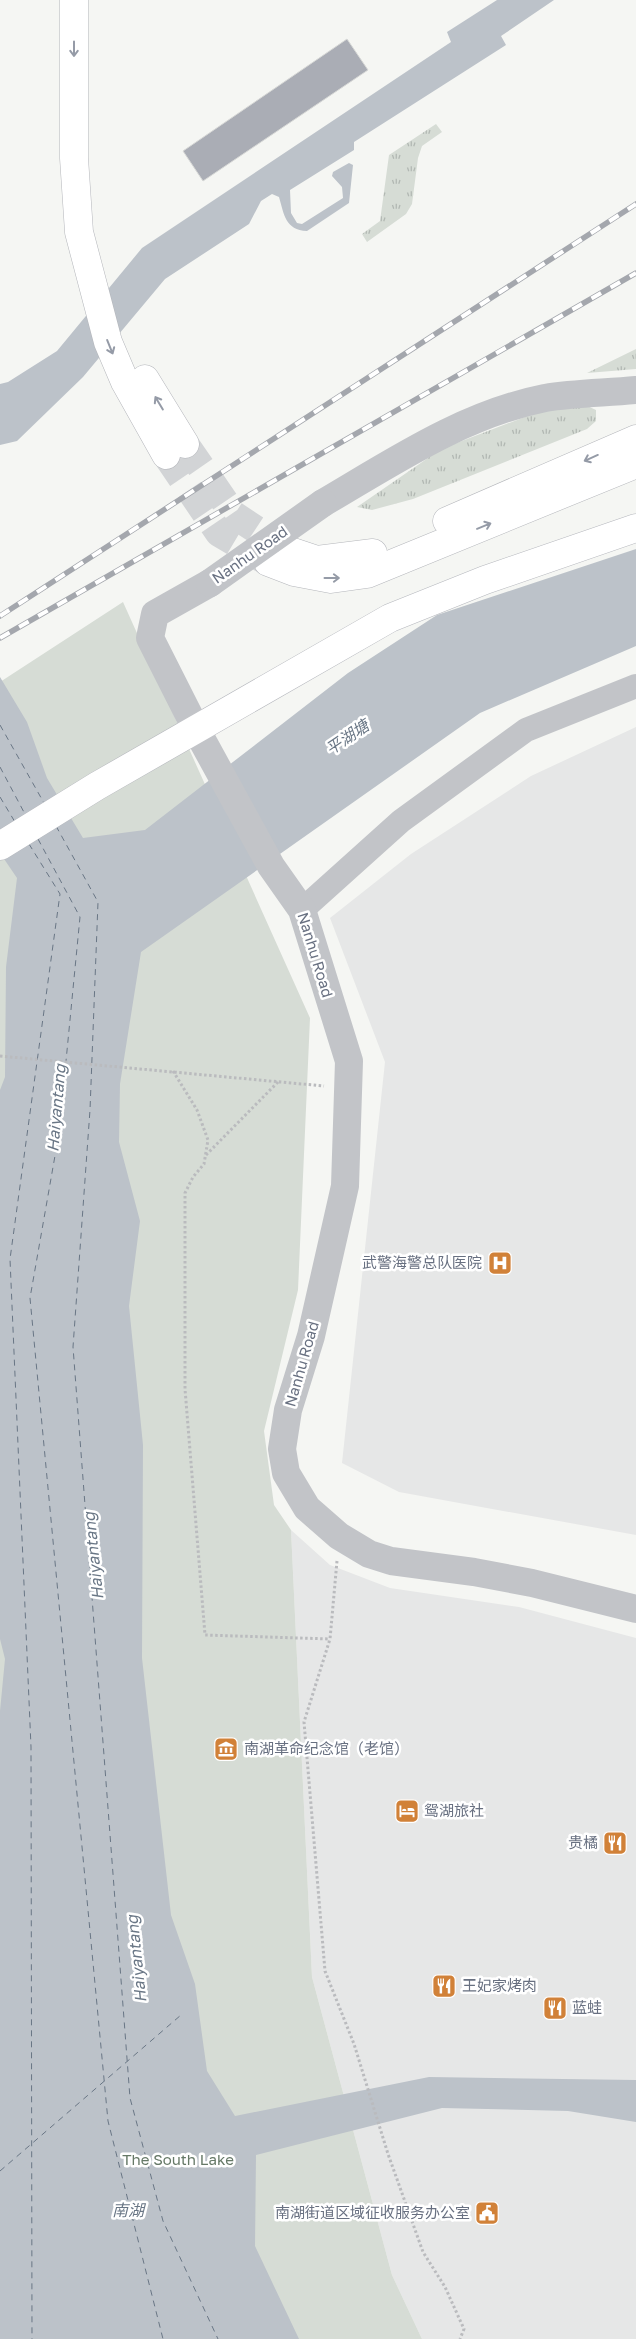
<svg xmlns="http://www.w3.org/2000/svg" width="636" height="2339" font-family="'Golos Text','Noto Sans SC',sans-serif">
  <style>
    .built { fill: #e6e7e7 }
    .grass { fill: url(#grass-tufts) }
    .park { fill: #d6dcd5 }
    .water { fill: #bcc2c9 }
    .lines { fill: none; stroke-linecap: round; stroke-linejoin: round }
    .ferry { stroke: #697685; stroke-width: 1; stroke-dasharray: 6 5; stroke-linecap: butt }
    .building { fill: #aaadb5; stroke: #d7d8d6 }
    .primary-tunnel { stroke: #d2d4d6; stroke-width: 28; stroke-dasharray: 28 14; stroke-linecap: butt }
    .secondary-casing { stroke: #b5b7bd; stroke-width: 29 }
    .primary-casing { stroke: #b4b6bb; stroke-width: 29 }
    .path { stroke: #babbbe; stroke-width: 3; stroke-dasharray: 2.5 2.5; stroke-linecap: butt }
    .minor { stroke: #c2c4c8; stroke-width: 24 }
    .tertiary { stroke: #c2c4c8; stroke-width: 28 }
    .secondary { stroke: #fff; stroke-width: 28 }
    .primary { stroke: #fff; stroke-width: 28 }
    .rail-casing { stroke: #a4a7ad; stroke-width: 5.5 }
    .rail { stroke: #fff; stroke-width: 4; stroke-dasharray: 11; stroke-linecap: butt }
    .tertiary-bridge { stroke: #c2c4c8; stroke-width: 28 }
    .oneway { stroke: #959ba7 }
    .labels { text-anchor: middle; stroke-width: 5; stroke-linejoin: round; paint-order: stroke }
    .street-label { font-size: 15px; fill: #687081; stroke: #fff }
    .poi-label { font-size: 15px; fill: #687081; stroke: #fff; text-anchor: start }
    .park-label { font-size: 15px; fill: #667967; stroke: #fff }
    .water-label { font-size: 16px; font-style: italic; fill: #697685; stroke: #fff }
  </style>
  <defs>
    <pattern id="grass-tufts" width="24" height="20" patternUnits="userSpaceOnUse" patternTransform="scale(1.25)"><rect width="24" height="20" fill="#d6dcd5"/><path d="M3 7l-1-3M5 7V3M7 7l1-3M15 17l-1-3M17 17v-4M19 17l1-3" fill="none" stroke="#b1b7b2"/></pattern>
  </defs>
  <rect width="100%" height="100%" fill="#f5f6f3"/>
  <path class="built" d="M 636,727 L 636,1535 L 399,1492 L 342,1463 L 385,1062 L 330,918 L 411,854 L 531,776 Z
    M 291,1530 L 330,1565 L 390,1588 L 519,1607 L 636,1638 L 636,2339 L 422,2339 L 392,2275 L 312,1977 Z"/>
  <path class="grass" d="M 436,124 L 442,132 L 422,146 L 418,158 L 412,204 L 406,214 L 367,242 L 362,234 L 380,221 L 389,155 Z
    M 636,349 L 636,369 L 587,373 Z
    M 581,403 L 596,410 L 596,421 L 587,429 L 413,499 L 372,510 L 357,507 L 441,449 L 543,410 Z"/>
  <path class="park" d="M 123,602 L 310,1018 L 298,1290 L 264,1431 L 274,1505 L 291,1530 L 312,1977 L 392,2275 L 422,2339 L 0,2339 L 0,682 Z"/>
  <path class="water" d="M 497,0 L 554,0 L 501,36 L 506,45 L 354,142 L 354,150 L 290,190 L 291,213 L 297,223 L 302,224 L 343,198 L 342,187 L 332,176 L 333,172 L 349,163 L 353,165 L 349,203 L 307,231 C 285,230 284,214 279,197 L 272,194 L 261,201 L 249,224 L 165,279 L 83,377 L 17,441 L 0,445 L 0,384 L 8,382 L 57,351 L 142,248 L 451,42 L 447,32 Z
    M 636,549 L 636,646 L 480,713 L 141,952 L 120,1084 L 119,1142 L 140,1221 L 129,1306 L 143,1445 L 142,1658 L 171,1915 L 195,1984 L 207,2071 L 235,2116 L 429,2077 L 636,2080 L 636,2122 L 568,2111 L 442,2108 L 256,2155 L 255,2246 L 299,2339 L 0,2339 L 0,1711 L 5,1659 L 0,1639 L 0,1090 L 5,1077 L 6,967 L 17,878 L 0,853 L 0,677 L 27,722 L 47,778 L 83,838 L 145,830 L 348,673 L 437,615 Z"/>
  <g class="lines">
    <path class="ferry" d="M 0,725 L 44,803
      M 0,767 L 26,816
      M 0,797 L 15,822
      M 56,826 L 98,902 L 90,1110 L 73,1347 L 130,2098 L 163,2221 L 218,2339
      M 38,839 L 80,917 L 59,1133 L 30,1298 L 108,2121 L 163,2339
      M 29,844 L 60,894 L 10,1259 L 31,1747 L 32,2339
      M 0,2171 L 181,2015"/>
  </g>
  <path class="building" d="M 347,39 L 368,70 L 203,181 L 183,151 Z"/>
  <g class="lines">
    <path class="primary-tunnel" d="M 185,444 L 234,515 L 287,550
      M 166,455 L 219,533 L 268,562"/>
    <g class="secondary-casing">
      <path id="secondary" d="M 0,846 L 97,786 L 390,618 L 485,580 L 636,528"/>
    </g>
    <g class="primary-casing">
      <path id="primary" d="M 74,0 L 74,158 L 79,232 L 108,342 L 125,382 L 166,455
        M 145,379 L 185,444
        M 447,521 L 636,439
        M 293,552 L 317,560 L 373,553
        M 268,562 L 294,572 L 331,579 L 367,574 L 636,464"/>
    </g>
    <path class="path" d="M 0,1056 L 324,1086
      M 173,1071 L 197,1110 L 208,1140 L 204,1164 L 193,1177 L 185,1193 L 185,1389 L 205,1635 L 330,1639
      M 206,1155 L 278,1082
      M 337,1561 L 330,1639 L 304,1722 L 325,1971 L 354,2044 L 388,2154 L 423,2252 L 445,2287 L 464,2329 L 460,2339"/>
    <path class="minor" d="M 302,910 L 401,821 L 526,730 L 636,686"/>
    <path class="tertiary" d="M 323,503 C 393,462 464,414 545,398 C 575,393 606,393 636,390
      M 210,583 L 155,614 L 150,638 L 196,729 L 271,866 L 302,910 L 349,1061 L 345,1186 L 311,1336 L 288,1410 L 282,1449 L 286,1473 L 307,1508 L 339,1536 L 369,1554 L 391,1561 L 474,1572 L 532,1583 L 636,1609"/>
    <use href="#secondary" class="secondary"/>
    <use href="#primary" class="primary"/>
    <g class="rail-casing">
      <path id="rail" d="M 0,616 L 636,204
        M 0,638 L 636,273"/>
    </g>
    <use href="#rail" class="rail"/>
    <path class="tertiary-bridge" d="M 210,583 L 323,503"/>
  </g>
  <defs><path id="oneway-shaft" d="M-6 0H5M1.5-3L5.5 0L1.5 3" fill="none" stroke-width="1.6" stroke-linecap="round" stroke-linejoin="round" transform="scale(1.25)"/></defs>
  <g class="oneway">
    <use href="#oneway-shaft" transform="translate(74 49) rotate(90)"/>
    <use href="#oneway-shaft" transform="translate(110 347) rotate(68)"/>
    <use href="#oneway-shaft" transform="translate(159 403) rotate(-121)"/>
    <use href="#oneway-shaft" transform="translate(591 458) rotate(156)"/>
    <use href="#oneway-shaft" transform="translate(484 526) rotate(-22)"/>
    <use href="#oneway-shaft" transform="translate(332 578)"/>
  </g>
  <defs>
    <g id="hospital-square" transform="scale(1.25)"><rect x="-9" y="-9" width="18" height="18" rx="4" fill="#d18138" stroke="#fff"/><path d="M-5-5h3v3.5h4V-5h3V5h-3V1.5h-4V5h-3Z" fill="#fff"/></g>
    <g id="museum-square" transform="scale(1.25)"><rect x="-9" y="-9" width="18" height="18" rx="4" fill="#d18138" stroke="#fff"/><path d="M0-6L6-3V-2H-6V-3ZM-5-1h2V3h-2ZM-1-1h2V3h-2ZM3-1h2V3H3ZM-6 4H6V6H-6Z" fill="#fff"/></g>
    <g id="hotel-square" transform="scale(1.25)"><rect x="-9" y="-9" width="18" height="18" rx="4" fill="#d18138" stroke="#fff"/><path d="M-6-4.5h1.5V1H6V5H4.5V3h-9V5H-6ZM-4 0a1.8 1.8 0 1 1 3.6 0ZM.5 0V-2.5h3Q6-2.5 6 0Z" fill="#fff"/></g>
    <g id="restaurant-square" transform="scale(1.25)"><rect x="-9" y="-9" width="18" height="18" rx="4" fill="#d18138" stroke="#fff"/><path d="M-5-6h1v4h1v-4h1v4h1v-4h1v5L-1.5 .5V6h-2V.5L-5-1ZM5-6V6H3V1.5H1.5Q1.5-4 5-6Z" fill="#fff"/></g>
    <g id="civic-square" transform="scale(1.25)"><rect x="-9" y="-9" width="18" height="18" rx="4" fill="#d18138" stroke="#fff"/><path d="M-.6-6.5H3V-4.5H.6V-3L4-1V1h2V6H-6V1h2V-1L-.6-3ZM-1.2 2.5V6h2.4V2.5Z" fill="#fff"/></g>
  </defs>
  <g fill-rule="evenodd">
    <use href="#hospital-square" x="500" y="1263"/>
    <use href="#museum-square" x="226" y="1749"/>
    <use href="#hotel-square" x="407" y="1811"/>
    <use href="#restaurant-square" x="615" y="1843"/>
    <use href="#restaurant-square" x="444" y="1986"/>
    <use href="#restaurant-square" x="555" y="2008"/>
    <use href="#civic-square" x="487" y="2213"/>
  </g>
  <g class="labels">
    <g class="street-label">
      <text transform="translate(250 555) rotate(-35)" y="5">Nanhu Road</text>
      <text transform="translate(315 955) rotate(73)" y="5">Nanhu Road</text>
      <text transform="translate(302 1364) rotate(-74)" y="5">Nanhu Road</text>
    </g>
    <g class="poi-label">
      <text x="482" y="1268" text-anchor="end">武警海警总队医院</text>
      <text x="244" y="1754">南湖革命纪念馆（老馆）</text>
      <text x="424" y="1816">鸳湖旅社</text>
      <text x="598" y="1848" text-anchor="end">贵橘</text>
      <text x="462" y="1991">王妃家烤肉</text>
      <text x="572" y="2013">蓝蛙</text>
      <text x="470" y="2218" text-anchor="end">南湖街道区域征收服务办公室</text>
    </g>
    <g class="park-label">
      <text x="178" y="2165">The South Lake</text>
    </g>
    <g class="water-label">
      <text transform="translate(347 737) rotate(-34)" y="6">平湖塘</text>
      <text transform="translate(56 1108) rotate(-85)" y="6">Haiyantang</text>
      <text transform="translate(93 1556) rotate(-96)" y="6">Haiyantang</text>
      <text transform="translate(136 1959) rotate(-96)" y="6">Haiyantang</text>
      <text x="128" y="2216">南湖</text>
    </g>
  </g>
</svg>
